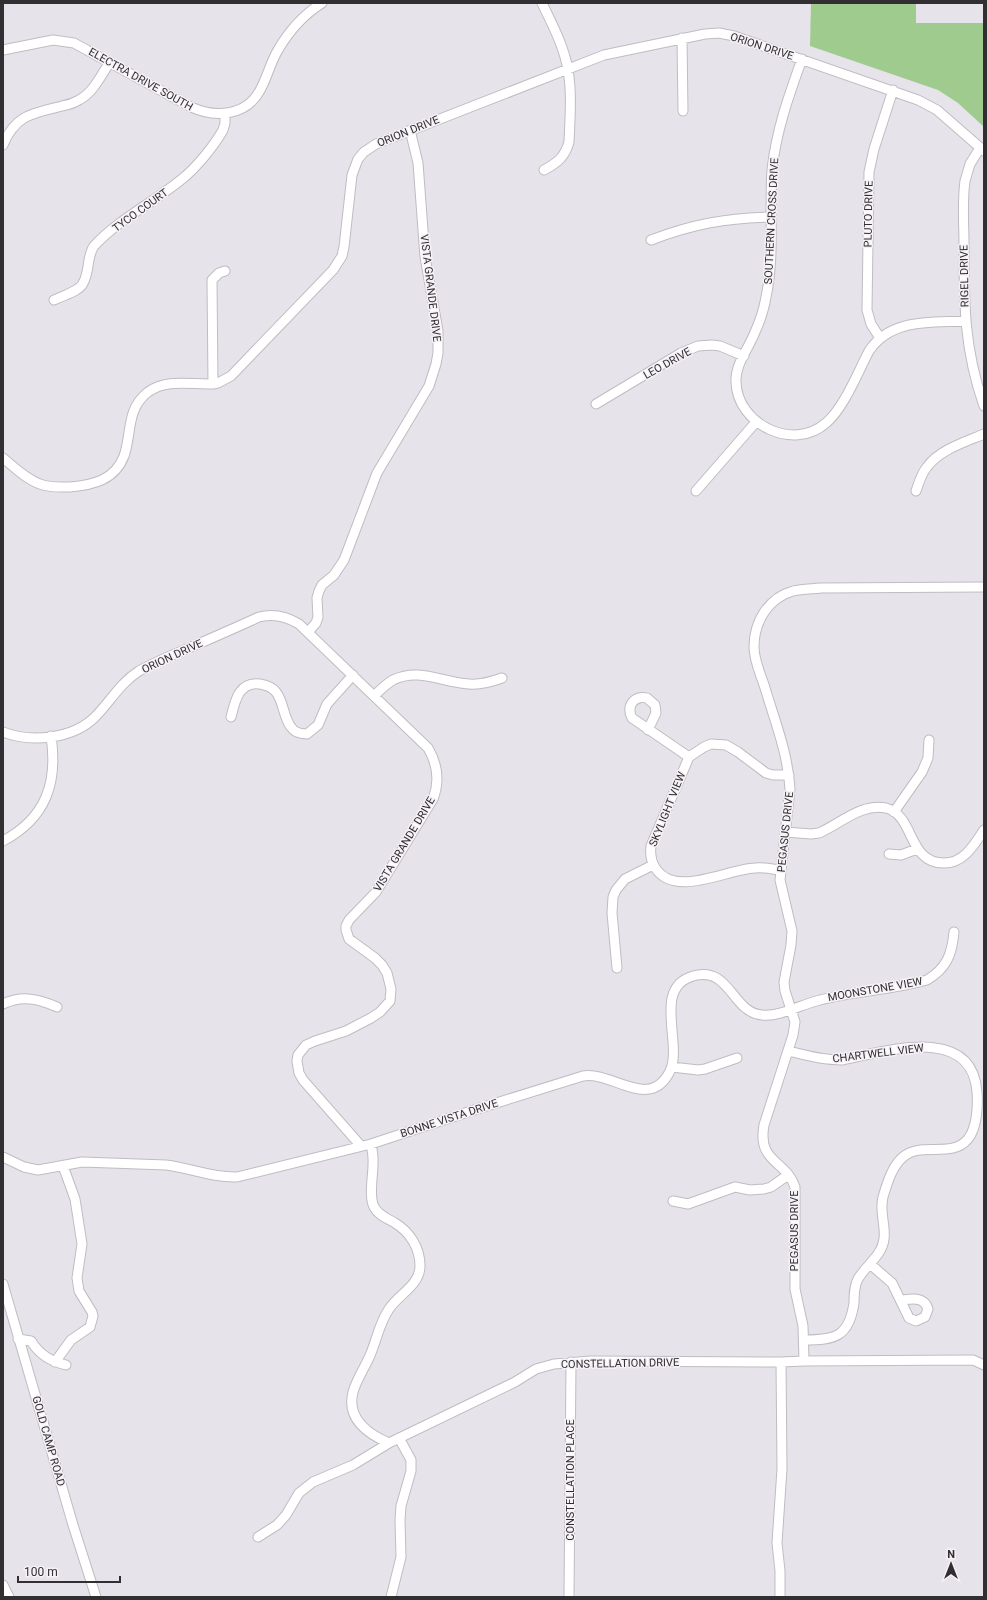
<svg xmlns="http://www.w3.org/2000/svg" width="987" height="1600" font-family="Roboto,sans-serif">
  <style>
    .green { fill: #a0cb8f }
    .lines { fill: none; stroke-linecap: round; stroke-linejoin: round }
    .minor-casing { stroke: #bfbcc2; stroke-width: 11 }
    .minor { stroke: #fff; stroke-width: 9 }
    .labels { text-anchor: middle; stroke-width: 3; stroke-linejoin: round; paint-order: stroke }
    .street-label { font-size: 11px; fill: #312f32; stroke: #f5f1f7 }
  </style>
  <rect width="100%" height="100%" fill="#e7e3ea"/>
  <path class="green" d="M 811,3 L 916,3 L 916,23 L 984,23 L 984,127 L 958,103 L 938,90 L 810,46 Z"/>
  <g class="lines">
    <g class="minor-casing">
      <path id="minor" d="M 542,3 C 552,24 564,46 568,70 C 572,93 570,118 569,142 C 565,157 557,163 544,170
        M 682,38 L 683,111
        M 3,50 L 53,40 L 74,43 L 191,107 C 215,118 245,116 259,92 C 267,79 270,63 278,50 C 289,31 303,15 322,3
        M 802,59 C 789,95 776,131 772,170 C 769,212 775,255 766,297 C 764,309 760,321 755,332 C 749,348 735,364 736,382 C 737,424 793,452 826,423 C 844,408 858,372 869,351 C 891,318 931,323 965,321
        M 3,145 C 15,115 33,113 62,106 C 68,105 74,103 79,100 C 94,92 101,75 110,62
        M 980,148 L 970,164 L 965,181 C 962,202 964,224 964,245 C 964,304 964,349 984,406
        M 651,240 C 693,224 726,218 771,217
        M 54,300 C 81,288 85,291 89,260 C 90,255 91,250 94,246 C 119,219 154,202 182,179 C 196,168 214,146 223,130 L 225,123 L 225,114
        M 880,338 L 871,324 L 867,310 L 869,172 L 874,149 L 893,90
        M 213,384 L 212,280 L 219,273 L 225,271
        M 596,404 L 681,353 L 698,346 L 712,345 L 720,346 L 744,356
        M 3,458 C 14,467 26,479 40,484 C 50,488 60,487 70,487 C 93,485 115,480 124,456 C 132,433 126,409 148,392 C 167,378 191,385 213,384 L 218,383 L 231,376 L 333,270 L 342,256 L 344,247 L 352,175 L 358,159 L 364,152 L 376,144 L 604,55 L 705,34 L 719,33 L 734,36 L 918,100 L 937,110 L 984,151
        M 696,491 L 756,422
        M 916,491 C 919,483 921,474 927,467 C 939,450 965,442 984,434
        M 308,632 L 316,623 L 318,617 L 317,598 L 319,591 L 322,585 L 334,575 L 344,560 L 377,473 L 429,386 L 436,364 L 438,353 L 438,331 L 425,257 L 418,163 L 410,130
        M 374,696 C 380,690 386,684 393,680 C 419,667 443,683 469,684 C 481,685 491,682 502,678
        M 231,717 C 235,701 239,681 260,684 C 266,685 272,687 276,692 C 284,702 283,717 291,727 C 294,732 301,734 307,734 L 318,725 L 327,704 L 353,675
        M 648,730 L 656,713 L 655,705 L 647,698 C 634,695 626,706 632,718 L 689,757
        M 3,732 C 31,743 73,739 95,717 C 110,702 120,683 139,671 C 155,662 172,655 189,648 C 212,638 235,628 259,617 C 274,613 286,616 299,624 L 428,748 C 438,765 440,781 433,799 L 376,892 L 349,920 L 346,926 L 346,930 L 349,939 L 375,958 L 382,965 L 387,973 L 391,989 L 390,1001 L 380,1012 L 371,1018 L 346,1031 L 315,1041 L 306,1045 L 298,1055 L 297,1061 L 299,1073 L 303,1080 L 361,1146
        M 894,812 L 922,772 L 928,758 L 929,740
        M 785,832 L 811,834 L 819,833 C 840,824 861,803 886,808 C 915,815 907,863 944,863 C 964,863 974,845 984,830
        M 3,841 C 46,818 58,783 51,736
        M 889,854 L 901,855 L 917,849
        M 780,870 C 772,869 763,867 755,868 C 727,869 676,898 656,869 C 651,862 650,854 651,846 L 689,757 L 704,747 L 711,744 L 726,745 L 738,752 L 766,773 L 773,775 L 789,775
        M 617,968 L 612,913 L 613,897 L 616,890 L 625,879 L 653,865
        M 3,1004 C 22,995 39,999 57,1007
        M 789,1051 C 807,1056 823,1060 842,1060 C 884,1052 972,1023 977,1092 C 978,1106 977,1128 968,1139 C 951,1159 922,1141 903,1157 C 892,1166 887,1184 883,1197 C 879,1212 886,1225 884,1239 C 882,1256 866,1265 858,1279 C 854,1286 854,1295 854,1303 C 849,1337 835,1340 804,1340
        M 672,1067 L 698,1070 L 705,1069 L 737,1058
        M 371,1144 C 372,1149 373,1154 373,1159 C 374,1173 368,1195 374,1207 C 379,1216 387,1218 395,1223 C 410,1232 420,1248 420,1266 C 420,1285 399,1294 389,1309 C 380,1322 377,1338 371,1353 C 366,1366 357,1378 353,1392 C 346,1419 368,1434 389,1443
        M 3,1157 L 24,1167 L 38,1170 L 82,1162 L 166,1165 C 190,1168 213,1178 237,1177 L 371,1144 L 477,1109 L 583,1076 C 613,1071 650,1112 670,1071 C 683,1044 652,988 693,976 C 730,965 732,1013 762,1015 C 780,1017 802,1004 820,1000 C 855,991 892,990 927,980 C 947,968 952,954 954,932
        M 673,1201 L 688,1204 L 735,1187 L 750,1190 L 764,1189 L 771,1187 L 788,1175
        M 870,1264 L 892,1283 L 909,1318 L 916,1321 L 925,1317 L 928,1309 C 924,1296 912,1299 901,1300
        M 3,1284 L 73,1525 L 96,1597
        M 18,1339 L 31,1341 C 40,1355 50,1361 66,1365
        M 804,1361 L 803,1326 L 795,1289 L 795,1187 C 786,1160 757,1163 764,1125 L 793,1035 L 795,1022 L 785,991 L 784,982 L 791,945 L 792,931 L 780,880 L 790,789 C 788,754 775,721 765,688 C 761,675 754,661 754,647 C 754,622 768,598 793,591 C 802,589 812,589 821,588 L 984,587
        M 55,1362 L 71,1340 L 90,1327 L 93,1316 L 92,1312 L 79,1291 L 77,1278 L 82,1244 L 75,1199 L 63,1166
        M 258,1537 L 277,1525 L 286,1515 L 299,1493 L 313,1482 L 353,1465 L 389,1443 L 515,1382 L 536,1369 L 554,1364 L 591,1361 L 781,1362 L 804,1361 L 973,1360 L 984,1365
        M 3,1585 L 9,1597
        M 391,1597 L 401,1557 L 400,1520 L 401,1506 L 411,1471 L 411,1460 L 399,1438
        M 569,1597 L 571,1362
        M 780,1597 L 780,1571 L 777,1543 L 782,1469 L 781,1362"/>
    </g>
    <use href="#minor" class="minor"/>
  </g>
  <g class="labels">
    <g class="street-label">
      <text transform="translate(762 46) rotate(18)" y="4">ORION DRIVE</text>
      <text transform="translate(141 79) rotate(29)" y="4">ELECTRA DRIVE SOUTH</text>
      <text transform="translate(408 131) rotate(-22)" y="4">ORION DRIVE</text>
      <text transform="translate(140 210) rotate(-36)" y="4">TYCO COURT</text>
      <text transform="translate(868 214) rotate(-89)" y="4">PLUTO DRIVE</text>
      <text transform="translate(771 221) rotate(-87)" y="4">SOUTHERN CROSS DRIVE</text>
      <text transform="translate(964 276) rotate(-91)" y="4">RIGEL DRIVE</text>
      <text transform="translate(431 288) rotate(83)" y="4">VISTA GRANDE DRIVE</text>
      <text transform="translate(667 363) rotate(-29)" y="4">LEO DRIVE</text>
      <text transform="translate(172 656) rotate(-25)" y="4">ORION DRIVE</text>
      <text transform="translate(667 809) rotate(-68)" y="4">SKYLIGHT VIEW</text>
      <text transform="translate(785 832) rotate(-84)" y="4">PEGASUS DRIVE</text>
      <text transform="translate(404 844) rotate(-59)" y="4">VISTA GRANDE DRIVE</text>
      <text transform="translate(875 989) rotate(-10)" y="4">MOONSTONE VIEW</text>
      <text transform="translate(878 1053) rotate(-7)" y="4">CHARTWELL VIEW</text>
      <text transform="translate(449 1118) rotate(-18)" y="4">BONNE VISTA DRIVE</text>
      <text transform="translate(794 1231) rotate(-90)" y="4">PEGASUS DRIVE</text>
      <text transform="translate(620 1363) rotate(-1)" y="4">CONSTELLATION DRIVE</text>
      <text transform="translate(49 1441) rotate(74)" y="4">GOLD CAMP ROAD</text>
      <text transform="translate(570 1480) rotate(-90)" y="4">CONSTELLATION PLACE</text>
    </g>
  </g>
  <rect width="987" height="1600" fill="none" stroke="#312f32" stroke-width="8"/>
  <g transform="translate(951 1564)" stroke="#f5f1f7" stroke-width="3" paint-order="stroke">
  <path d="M0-3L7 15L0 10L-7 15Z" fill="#312f32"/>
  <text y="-6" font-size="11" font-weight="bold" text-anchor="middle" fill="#312f32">N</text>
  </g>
  <path d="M18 1576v6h102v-6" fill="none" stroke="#312f32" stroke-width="2"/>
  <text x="24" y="1576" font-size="12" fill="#312f32" stroke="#f5f1f7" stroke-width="3" paint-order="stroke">100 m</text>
</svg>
